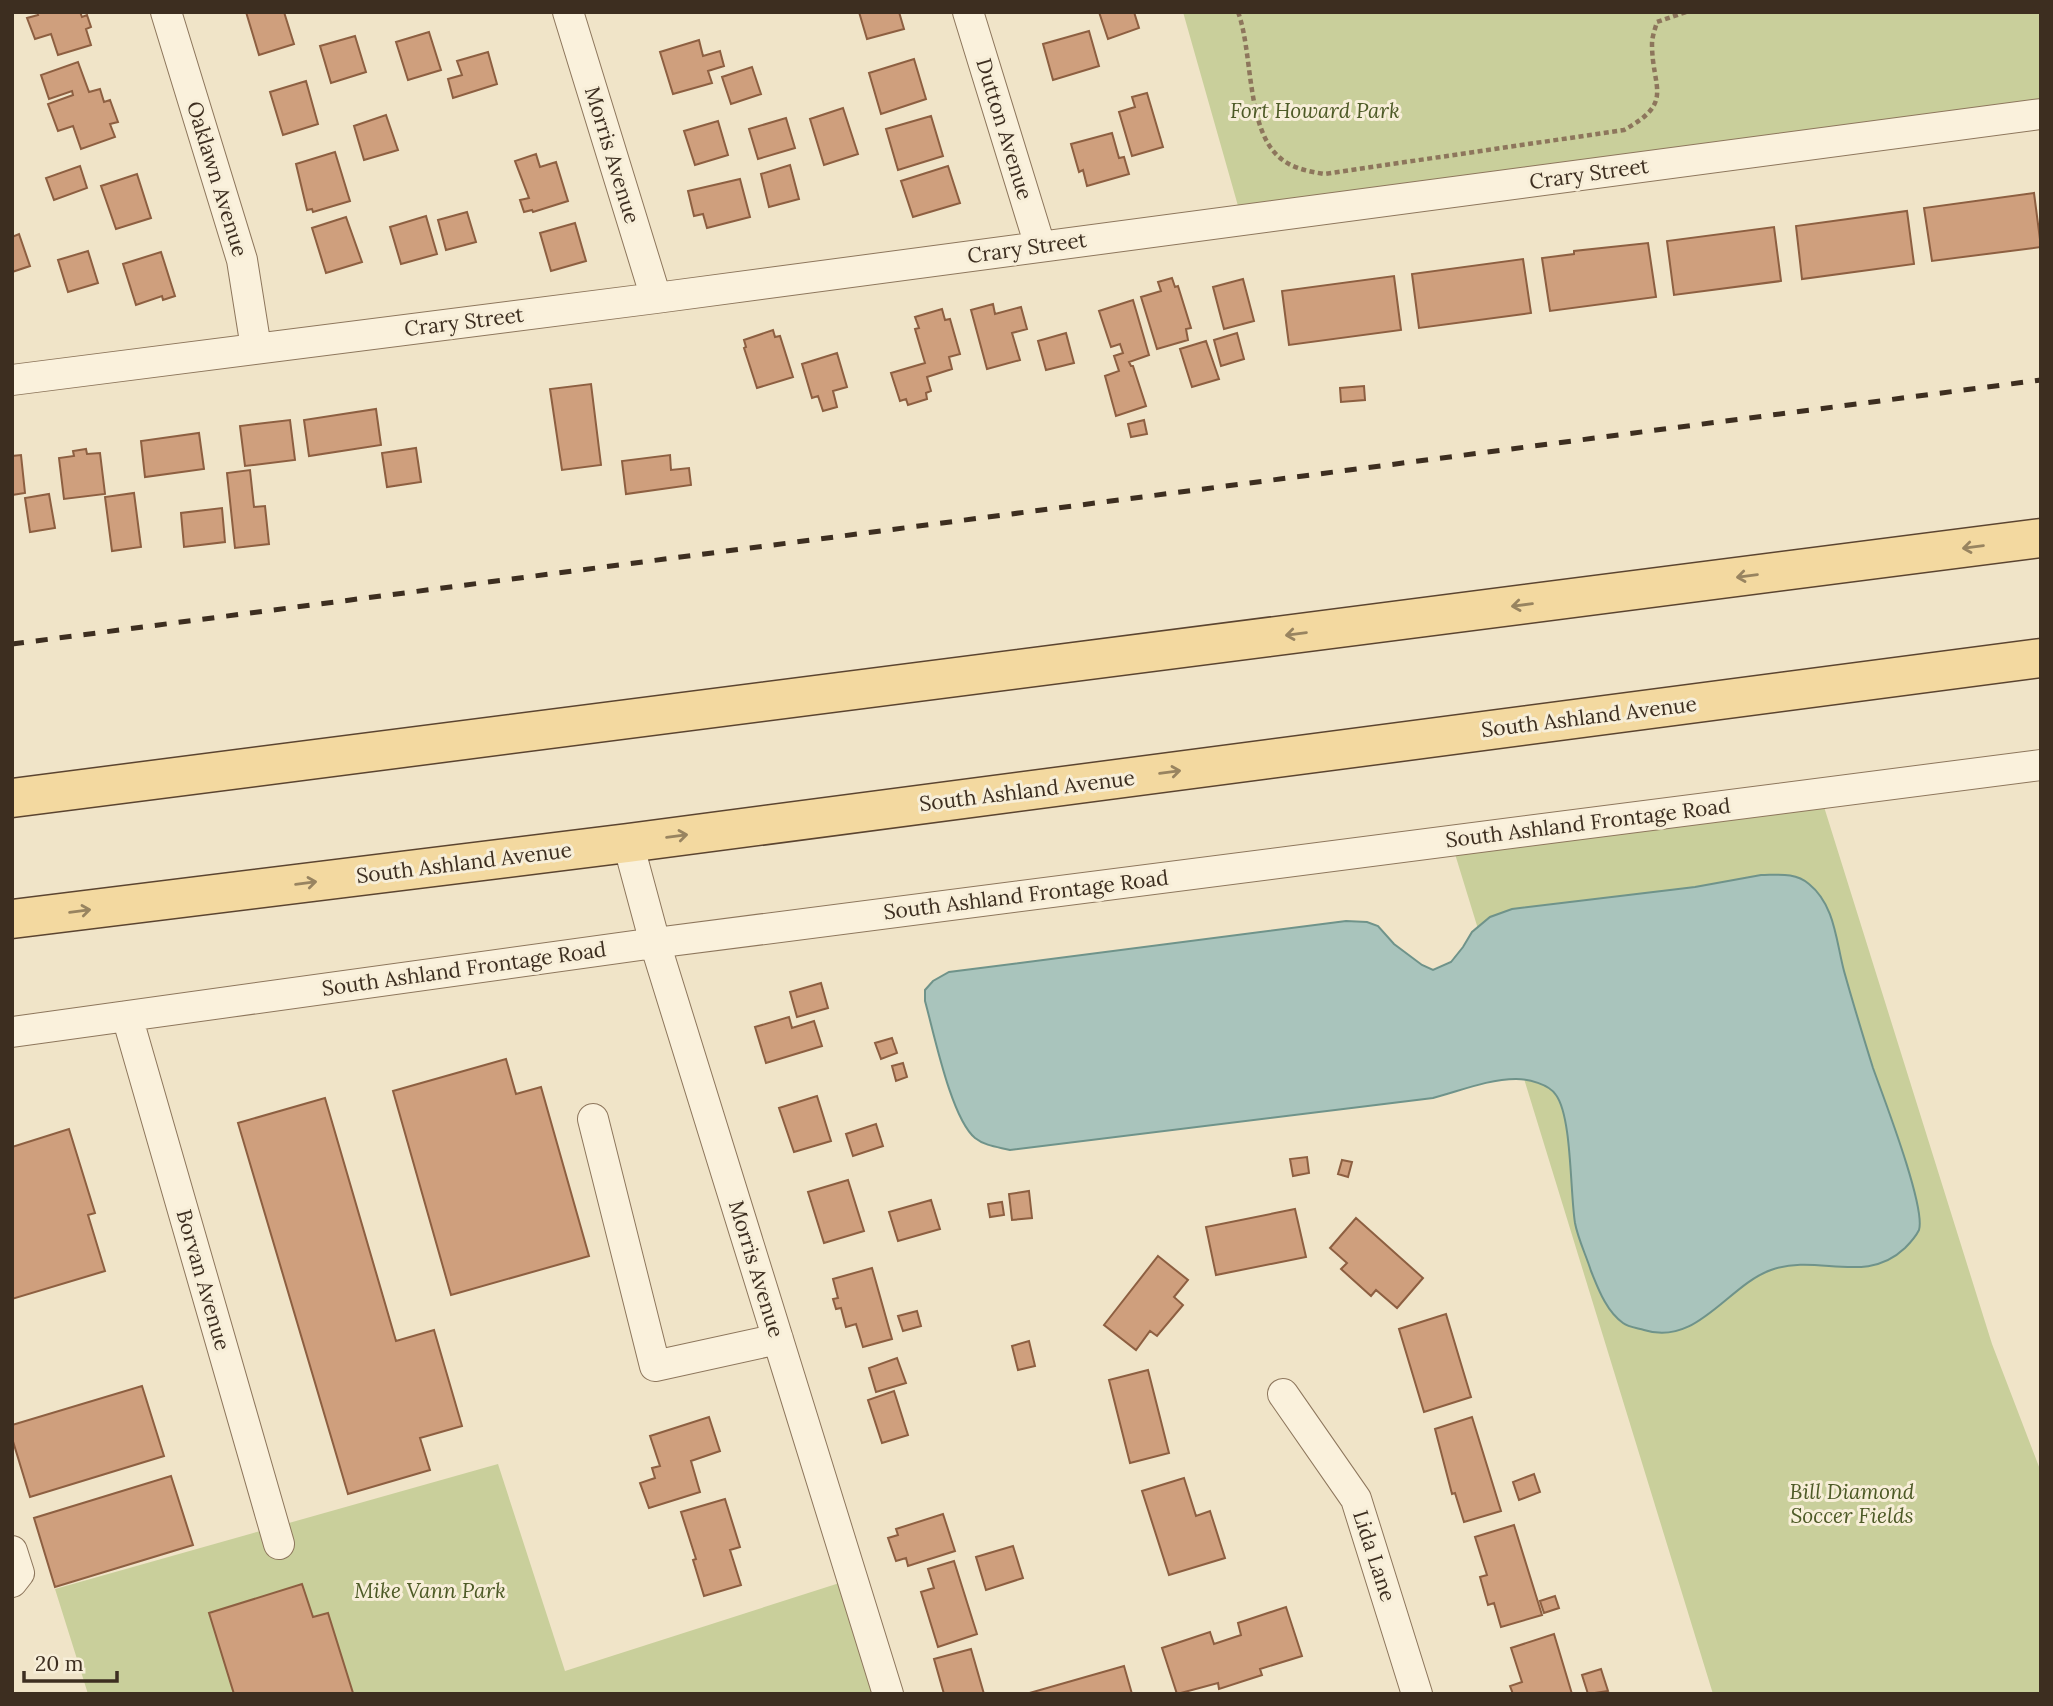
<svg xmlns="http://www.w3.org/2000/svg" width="2053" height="1706" font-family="Lora,serif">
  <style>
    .green { fill: #c9cf9b }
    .water { fill: #a9c4bc; stroke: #6f938a; stroke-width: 2 }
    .building { fill: #cf9f7d; stroke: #8d5f41; stroke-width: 2 }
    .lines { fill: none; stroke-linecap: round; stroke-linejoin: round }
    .minor-casing { stroke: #8d765c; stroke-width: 32 }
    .major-casing { stroke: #5b4430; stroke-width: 41 }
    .path { stroke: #8d765c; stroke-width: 4.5; stroke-dasharray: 5 3.5; stroke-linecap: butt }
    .minor { stroke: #faf1dc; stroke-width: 30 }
    .major { stroke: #f3d9a0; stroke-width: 38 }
    .rail { stroke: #3d2e20; stroke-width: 5; stroke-dasharray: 12 12; stroke-linecap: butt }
    .oneway { stroke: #988460 }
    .labels { text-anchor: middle; stroke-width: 6; stroke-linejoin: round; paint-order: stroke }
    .park-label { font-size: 21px; font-style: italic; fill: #4d5a26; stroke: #f7eed8 }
    .street-label { font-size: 21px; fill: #3d2e20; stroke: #f7eed8 }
  </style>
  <rect width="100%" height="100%" fill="#f0e4c8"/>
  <path class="green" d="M 1183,12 L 2041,12 L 2041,115 L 1242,220 Z
    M 1820,794 L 1992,1344 L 2041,1472 L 2041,1694 L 1713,1694 L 1451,841 Z
    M 498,1464 L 565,1671 L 852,1579 L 888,1694 L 88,1694 L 55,1589 Z"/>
  <path class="water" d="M 1761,875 C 1778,875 1795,872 1809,884 C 1835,905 1836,941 1844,971 C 1853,1003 1863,1036 1873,1068 C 1883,1096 1926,1207 1919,1230 C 1916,1236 1910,1243 1905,1248 C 1865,1286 1818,1253 1771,1270 C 1728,1285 1697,1347 1644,1330 C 1637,1328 1628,1327 1623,1323 C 1606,1311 1598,1288 1591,1271 C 1586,1255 1578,1239 1575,1223 C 1570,1192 1572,1117 1556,1095 C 1549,1084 1528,1079 1516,1079 C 1488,1079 1460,1091 1433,1098 L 1010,1150 C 998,1147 985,1146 975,1138 C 951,1118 934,1033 925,1001 L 925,990 L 933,981 L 949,972 L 1346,921 L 1367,922 L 1378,926 L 1394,944 L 1422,965 L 1433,970 L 1451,962 L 1463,947 L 1472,932 L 1490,917 L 1512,909 L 1695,887 Z"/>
  <path class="building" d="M 37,12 L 80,12 L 82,17 L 87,15 L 91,27 L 86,29 L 91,45 L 58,55 L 51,34 L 35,39 L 27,18 L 38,15 Z
    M 246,12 L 284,12 L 294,44 L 259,55 Z
    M 859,12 L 899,12 L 904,29 L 867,39 Z
    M 1099,12 L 1134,12 L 1139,28 L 1108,39 Z
    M 1089,31 L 1099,66 L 1053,80 L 1043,44 Z
    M 429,32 L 441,70 L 408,80 L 396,42 Z
    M 355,36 L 366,72 L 331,83 L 320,46 Z
    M 699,40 L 703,56 L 720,51 L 724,66 L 708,71 L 712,83 L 673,94 L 660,52 Z
    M 488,52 L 497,84 L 453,98 L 448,79 L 462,75 L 457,61 Z
    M 914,59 L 926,99 L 881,114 L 869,73 Z
    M 78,62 L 89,92 L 100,89 L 104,102 L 110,100 L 118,122 L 110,124 L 115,137 L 81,149 L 73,126 L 58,131 L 48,104 L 73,95 L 72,91 L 49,99 L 41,75 Z
    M 752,67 L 761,94 L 731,104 L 722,77 Z
    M 306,81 L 318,124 L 283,135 L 270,92 Z
    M 1147,93 L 1163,147 L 1132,156 L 1119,112 L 1135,107 L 1132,97 Z
    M 843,108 L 858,154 L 824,165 L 810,119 Z
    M 386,115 L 398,150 L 364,160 L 354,126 Z
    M 931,116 L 943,156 L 898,170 L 886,129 Z
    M 786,118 L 795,148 L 758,159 L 749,129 Z
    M 718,121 L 728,155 L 695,165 L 684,131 Z
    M 1112,133 L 1119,158 L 1124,157 L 1129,174 L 1087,186 L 1083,170 L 1079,172 L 1071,144 Z
    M 335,152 L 350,201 L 313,212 L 312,209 L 307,210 L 296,164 Z
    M 536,154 L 540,167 L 556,162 L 568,201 L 533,212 L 532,210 L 524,212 L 520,200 L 529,198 L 515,161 Z
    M 790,165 L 799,199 L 769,207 L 761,174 Z
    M 80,166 L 87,188 L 54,200 L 46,178 Z
    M 948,166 L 960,203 L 913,217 L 901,181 Z
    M 137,174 L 151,218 L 116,229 L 101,186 Z
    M 740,179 L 750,217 L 707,228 L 703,214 L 694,216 L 688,191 Z
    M 2034,193 L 2041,247 L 1932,261 L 1924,208 Z
    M 1907,211 L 1914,264 L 1802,279 L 1796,226 Z
    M 467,212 L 476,242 L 446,250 L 438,220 Z
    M 426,216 L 437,254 L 401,264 L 390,227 Z
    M 346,217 L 362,262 L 326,273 L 312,228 Z
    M 575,223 L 586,261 L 551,271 L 540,233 Z
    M 1774,227 L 1781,281 L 1674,295 L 1667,241 Z
    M 19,234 L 30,266 L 12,272 L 12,237 Z
    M 1648,243 L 1656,297 L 1550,311 L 1542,258 L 1574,254 L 1574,251 Z
    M 88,251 L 98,283 L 68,292 L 58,260 Z
    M 161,252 L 175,296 L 163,300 L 162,296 L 136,305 L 123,264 Z
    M 1523,259 L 1531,313 L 1419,328 L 1412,274 Z
    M 1394,276 L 1401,330 L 1289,345 L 1282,291 Z
    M 1172,278 L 1175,287 L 1178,286 L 1191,328 L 1186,329 L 1188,340 L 1157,349 L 1141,297 L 1161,291 L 1158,282 Z
    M 1243,279 L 1254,321 L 1224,329 L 1213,287 Z
    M 1133,300 L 1149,355 L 1129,362 L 1131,366 L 1133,366 L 1146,406 L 1116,416 L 1105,376 L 1119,371 L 1114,356 L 1123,353 L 1120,344 L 1111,347 L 1099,311 Z
    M 993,304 L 995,314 L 1021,307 L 1027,329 L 1012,333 L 1020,360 L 987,369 L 971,310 Z
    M 942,309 L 945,320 L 950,319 L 960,354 L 949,357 L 952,369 L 927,377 L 931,391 L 926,393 L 927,399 L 908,405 L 906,399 L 900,401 L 891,373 L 925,363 L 915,329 L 919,328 L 915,317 Z
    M 773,330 L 775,337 L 780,336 L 793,377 L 757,388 L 744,348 L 746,347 L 744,340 Z
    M 1066,333 L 1074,363 L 1046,370 L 1038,341 Z
    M 1237,333 L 1244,359 L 1221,366 L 1214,340 Z
    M 1206,341 L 1219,379 L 1192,387 L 1180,349 Z
    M 837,353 L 847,387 L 833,391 L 837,407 L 823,411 L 818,396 L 812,398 L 802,364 Z
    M 591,384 L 601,465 L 562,470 L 550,389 Z
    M 1364,386 L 1365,400 L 1341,402 L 1340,388 Z
    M 376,409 L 381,445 L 309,456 L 304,420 Z
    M 290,420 L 295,460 L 245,466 L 240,426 Z
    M 1144,420 L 1147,434 L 1131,437 L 1128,424 Z
    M 199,433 L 204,469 L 145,477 L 141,441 Z
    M 416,448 L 421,482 L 387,487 L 382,453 Z
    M 86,449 L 87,454 L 100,453 L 105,494 L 64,499 L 59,458 L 74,456 L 73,451 Z
    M 21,455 L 25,493 L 12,495 L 12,456 Z
    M 670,455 L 671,470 L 689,468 L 691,485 L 626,494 L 622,461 Z
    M 250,470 L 254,507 L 265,506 L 269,544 L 235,548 L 227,473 Z
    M 134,493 L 141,547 L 112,551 L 105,497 Z
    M 49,494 L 55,528 L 30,532 L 25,498 Z
    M 222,508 L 225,542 L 184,547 L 181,513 Z
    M 821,983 L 828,1008 L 797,1017 L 790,992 Z
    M 789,1017 L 792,1028 L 814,1021 L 822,1046 L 766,1063 L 755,1027 Z
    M 892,1038 L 897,1053 L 881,1059 L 875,1043 Z
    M 506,1059 L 516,1094 L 541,1087 L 589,1256 L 451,1295 L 393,1091 Z
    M 903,1063 L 907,1077 L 896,1081 L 892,1066 Z
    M 817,1096 L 831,1141 L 794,1152 L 779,1108 Z
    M 325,1098 L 396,1341 L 434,1330 L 462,1426 L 420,1438 L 430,1470 L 348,1494 L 238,1123 Z
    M 876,1124 L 883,1146 L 853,1156 L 846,1134 Z
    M 69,1129 L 95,1213 L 88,1215 L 105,1271 L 12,1299 L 12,1147 Z
    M 1307,1157 L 1309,1173 L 1293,1176 L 1290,1159 Z
    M 1342,1160 L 1352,1162 L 1348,1177 L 1338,1174 Z
    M 848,1180 L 864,1231 L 824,1243 L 808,1192 Z
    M 1029,1191 L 1032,1218 L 1012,1220 L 1009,1194 Z
    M 931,1200 L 940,1229 L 898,1241 L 889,1212 Z
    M 1002,1202 L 1004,1215 L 990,1217 L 988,1204 Z
    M 1295,1209 L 1306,1257 L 1216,1275 L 1206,1227 Z
    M 1356,1218 L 1423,1278 L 1397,1308 L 1376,1290 L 1371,1296 L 1341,1269 L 1347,1263 L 1330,1248 Z
    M 1158,1256 L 1188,1280 L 1174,1297 L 1183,1305 L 1157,1336 L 1150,1331 L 1136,1350 L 1104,1325 Z
    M 872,1268 L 892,1339 L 863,1347 L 856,1324 L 846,1327 L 841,1308 L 836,1309 L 833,1299 L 838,1298 L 833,1279 Z
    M 917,1311 L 921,1326 L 903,1331 L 898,1316 Z
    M 1446,1314 L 1471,1397 L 1424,1412 L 1399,1329 Z
    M 1029,1341 L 1035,1366 L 1018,1370 L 1012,1346 Z
    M 897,1358 L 906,1383 L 876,1392 L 869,1368 Z
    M 1148,1370 L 1169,1453 L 1130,1463 L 1109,1380 Z
    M 142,1386 L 164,1456 L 30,1497 L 12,1438 L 12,1425 Z
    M 894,1391 L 908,1435 L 882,1443 L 868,1400 Z
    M 709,1417 L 720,1451 L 691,1461 L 700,1492 L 649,1508 L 640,1483 L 655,1478 L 652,1468 L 660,1466 L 650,1436 Z
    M 1472,1417 L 1501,1511 L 1464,1522 L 1455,1493 L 1452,1494 L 1435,1429 Z
    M 1534,1474 L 1540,1492 L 1519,1500 L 1513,1482 Z
    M 171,1476 L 193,1545 L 55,1587 L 34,1518 Z
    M 1184,1478 L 1196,1516 L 1210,1511 L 1225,1558 L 1169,1575 L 1142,1491 Z
    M 725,1499 L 740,1547 L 730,1550 L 741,1585 L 704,1596 L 693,1560 L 696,1559 L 681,1512 Z
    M 943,1514 L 955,1551 L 908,1566 L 906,1558 L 896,1561 L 888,1538 L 898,1535 L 896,1529 Z
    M 1514,1525 L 1542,1615 L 1501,1627 L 1494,1603 L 1488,1605 L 1480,1577 L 1487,1575 L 1475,1537 Z
    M 1013,1546 L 1023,1578 L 986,1590 L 976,1557 Z
    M 954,1561 L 977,1634 L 938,1647 L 921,1592 L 934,1588 L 928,1569 Z
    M 302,1584 L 313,1617 L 328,1613 L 353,1693 L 234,1694 L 209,1613 Z
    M 1555,1596 L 1559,1608 L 1544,1613 L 1540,1601 Z
    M 1286,1607 L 1302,1656 L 1260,1669 L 1262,1675 L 1219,1689 L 1218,1683 L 1177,1694 L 1162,1648 L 1210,1632 L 1214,1644 L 1241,1635 L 1238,1623 Z
    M 1554,1634 L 1572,1694 L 1513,1694 L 1510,1686 L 1522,1682 L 1511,1648 Z
    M 971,1649 L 984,1694 L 944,1694 L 934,1659 Z
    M 1124,1666 L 1132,1694 L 1026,1694 Z
    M 1601,1669 L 1608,1691 L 1588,1694 L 1582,1675 Z"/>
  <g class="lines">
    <g class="minor-casing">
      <path id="minor" d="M 166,12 L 242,260 L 256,348
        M 568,12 L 656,298
        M 968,12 L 1040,246
        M 12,380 L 656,298 L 2041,114
        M 628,843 L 655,943 L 888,1694
        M 127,1016 L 279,1544
        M 12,1032 L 655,943 L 2041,765
        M 593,1119 L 655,1366 L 778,1339
        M 1283,1394 L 1356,1499 L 1417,1694
        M 12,1551 L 19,1573 L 12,1582"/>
    </g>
    <g class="major-casing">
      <path id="major" d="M 12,798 L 2041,538
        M 12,919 L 628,843 L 2041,658"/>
    </g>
    <path class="path" d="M 1238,12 C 1253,52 1246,128 1279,157 C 1291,168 1307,171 1324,174 L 1624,130 C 1675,102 1652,89 1652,44 C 1652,37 1655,29 1657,22 L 1686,12"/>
    <use href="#minor" class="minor"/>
    <use href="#major" class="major"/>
    <path class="rail" d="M 12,644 L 2041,380"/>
  </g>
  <defs><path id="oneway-shaft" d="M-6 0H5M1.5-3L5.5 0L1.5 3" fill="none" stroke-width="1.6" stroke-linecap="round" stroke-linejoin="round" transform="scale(1.75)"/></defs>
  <g class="oneway">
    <use href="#oneway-shaft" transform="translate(1973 547) rotate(173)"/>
    <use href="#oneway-shaft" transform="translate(1747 576) rotate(173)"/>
    <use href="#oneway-shaft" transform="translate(1522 605) rotate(173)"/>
    <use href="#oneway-shaft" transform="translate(1296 634) rotate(173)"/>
    <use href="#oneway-shaft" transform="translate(1170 772) rotate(-7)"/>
    <use href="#oneway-shaft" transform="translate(677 836) rotate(-7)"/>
    <use href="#oneway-shaft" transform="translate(306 883) rotate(-7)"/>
    <use href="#oneway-shaft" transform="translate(80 911) rotate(-7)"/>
  </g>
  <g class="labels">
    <g class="park-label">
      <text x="1315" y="118">Fort Howard Park</text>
      <text x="1852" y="1499">Bill Diamond<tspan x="1852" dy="24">Soccer Fields</tspan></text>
      <text x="430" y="1598">Mike Vann Park</text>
    </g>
    <g class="street-label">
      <text transform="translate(1004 129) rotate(73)" y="7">Dutton Avenue</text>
      <text transform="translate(612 155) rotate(73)" y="7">Morris Avenue</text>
      <text transform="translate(1589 174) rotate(-8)" y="7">Crary Street</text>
      <text transform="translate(217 179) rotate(73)" y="7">Oaklawn Avenue</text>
      <text transform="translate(1027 248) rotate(-8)" y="7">Crary Street</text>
      <text transform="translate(464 322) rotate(-7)" y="7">Crary Street</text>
      <text transform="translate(1589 717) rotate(-7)" y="7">South Ashland Avenue</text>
      <text transform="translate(1027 791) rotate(-7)" y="7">South Ashland Avenue</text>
      <text transform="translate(1588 823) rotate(-7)" y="7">South Ashland Frontage Road</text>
      <text transform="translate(464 863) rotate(-7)" y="7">South Ashland Avenue</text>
      <text transform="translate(1026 895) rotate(-7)" y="7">South Ashland Frontage Road</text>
      <text transform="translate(464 969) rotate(-8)" y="7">South Ashland Frontage Road</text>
      <text transform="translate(756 1269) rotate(73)" y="7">Morris Avenue</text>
      <text transform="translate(203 1280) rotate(74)" y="7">Borvan Avenue</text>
      <text transform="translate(1374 1556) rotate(72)" y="7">Lida Lane</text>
    </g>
  </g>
  <rect width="2053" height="1706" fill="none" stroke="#3d2e20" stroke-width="28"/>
  <path d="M24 1671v10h93v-10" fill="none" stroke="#3d2e20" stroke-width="3.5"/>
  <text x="35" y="1671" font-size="21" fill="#3d2e20" stroke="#f7eed8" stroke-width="5" paint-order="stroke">20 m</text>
</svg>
